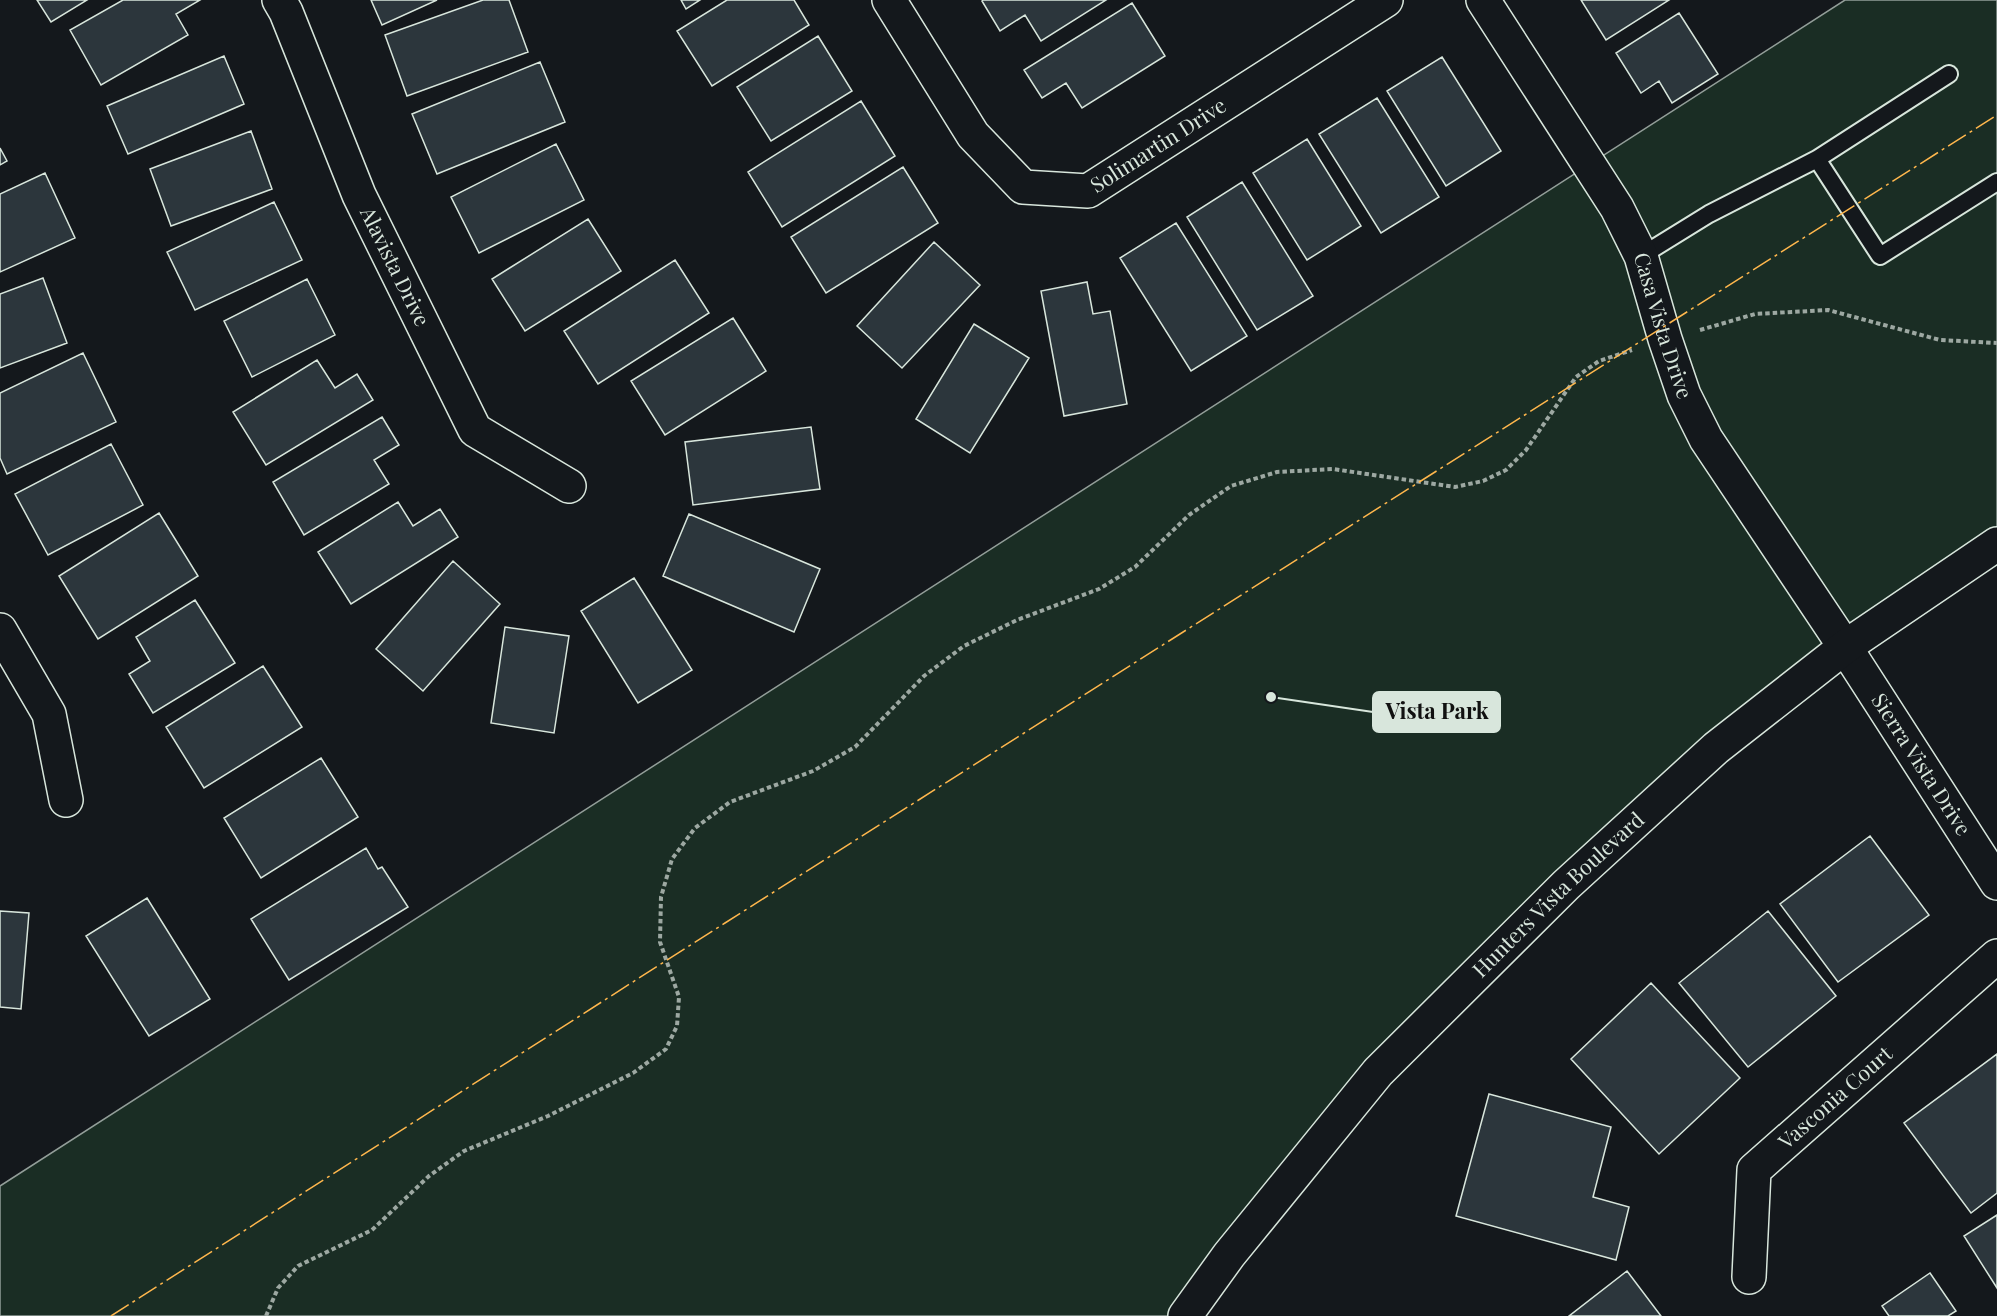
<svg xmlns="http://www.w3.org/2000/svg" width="1997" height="1316" font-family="'Playfair Display',serif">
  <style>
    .green { fill: #1a2d24; stroke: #939e99; stroke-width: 1.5 }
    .building { fill: #2c363c; stroke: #d8e6dc; stroke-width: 1.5 }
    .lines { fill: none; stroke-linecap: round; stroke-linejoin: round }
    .service-casing { stroke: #d8e6dc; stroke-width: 20 }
    .minor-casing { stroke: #d8e6dc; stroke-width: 36 }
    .tertiary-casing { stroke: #d8e6dc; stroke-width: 36 }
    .path { stroke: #9da8a2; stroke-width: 4; stroke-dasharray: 4.5 3; stroke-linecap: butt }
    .service { stroke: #14181c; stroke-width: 16 }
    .minor { stroke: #14181c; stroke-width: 33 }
    .tertiary { stroke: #14181c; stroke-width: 33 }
    .power { stroke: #ffb74d; stroke-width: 1.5; stroke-dasharray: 21 4.5 3 4.5; stroke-linecap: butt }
    .labels { text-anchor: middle; stroke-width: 4.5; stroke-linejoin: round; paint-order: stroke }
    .street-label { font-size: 21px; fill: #d8e6dc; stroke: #14181c }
    .leader { fill: none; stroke: #d8e6dc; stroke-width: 2 }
    .callout-dot { fill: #d8e6dc; stroke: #14181c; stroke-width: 2 }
    .callout { fill: #d8e6dc; stroke: #d8e6dc; stroke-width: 2 }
    .callout-label { font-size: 22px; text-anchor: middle; font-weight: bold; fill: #111 }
  </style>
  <rect width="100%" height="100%" fill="#14181c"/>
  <path class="green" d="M 1845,0 L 1997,0 L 1997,544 L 1845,647 L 1378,1072 L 1185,1316 L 0,1316 L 0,1186 Z"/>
  <path class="building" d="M 37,0 L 87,0 L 51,22 Z
    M 123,0 L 200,0 L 176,14 L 188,35 L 101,85 L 70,30 Z
    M 371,0 L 437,0 L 382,25 Z
    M 483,0 L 509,0 L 528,52 L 407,96 L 385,35 Z
    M 681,0 L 700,0 L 686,9 Z
    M 727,0 L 794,0 L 809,25 L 712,86 L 677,31 Z
    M 983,0 L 1106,0 L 1041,41 L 1025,15 L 1000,31 L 982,1 Z
    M 1581,0 L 1669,0 L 1606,40 Z
    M 1132,3 L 1165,56 L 1082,108 L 1066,83 L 1042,98 L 1024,70 Z
    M 1679,13 L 1718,74 L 1672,103 L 1659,81 L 1641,93 L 1616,53 Z
    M 818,36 L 852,91 L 771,141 L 737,87 Z
    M 224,56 L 244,104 L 128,154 L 107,106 Z
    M 1442,57 L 1501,151 L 1446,186 L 1387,91 Z
    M 540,62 L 565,122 L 437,174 L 412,114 Z
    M 1377,98 L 1439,197 L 1381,233 L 1319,134 Z
    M 861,101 L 895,156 L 782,227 L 748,172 Z
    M 251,131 L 272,189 L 171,226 L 150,169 Z
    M 1307,139 L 1361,226 L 1307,260 L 1253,173 Z
    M 556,144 L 584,200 L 479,253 L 451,197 Z
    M 0,148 L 7,161 L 0,165 Z
    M 903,167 L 938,223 L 826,293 L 791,237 Z
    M 45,173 L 75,238 L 0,272 L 0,194 Z
    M 1242,182 L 1313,296 L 1257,330 L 1187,217 Z
    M 274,202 L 302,260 L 195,310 L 167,252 Z
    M 588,219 L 621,271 L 525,331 L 492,279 Z
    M 1176,223 L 1247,336 L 1191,371 L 1120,258 Z
    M 934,242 L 980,285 L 902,368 L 857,326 Z
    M 675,260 L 709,313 L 598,384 L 564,331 Z
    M 43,278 L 67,343 L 0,368 L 0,294 Z
    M 307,279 L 335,335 L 252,377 L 224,321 Z
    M 1087,282 L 1093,314 L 1110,311 L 1127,404 L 1064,416 L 1041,291 Z
    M 733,318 L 766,371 L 665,435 L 631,381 Z
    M 974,324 L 1029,358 L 970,453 L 916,419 Z
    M 83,353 L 116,422 L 7,474 L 0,458 L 0,393 Z
    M 317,360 L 335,388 L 357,374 L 373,400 L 266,465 L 233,412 Z
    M 382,417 L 399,445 L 374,460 L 389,484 L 304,535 L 273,482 Z
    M 811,427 L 820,489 L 693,505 L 685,442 Z
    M 111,444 L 143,505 L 48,555 L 15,494 Z
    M 398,502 L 413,526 L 440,509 L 458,537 L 351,604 L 318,552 Z
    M 159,513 L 198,576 L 98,639 L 59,576 Z
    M 689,514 L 820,569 L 794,632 L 663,576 Z
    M 453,561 L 500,604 L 423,691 L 376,649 Z
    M 634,578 L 692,670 L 638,703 L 581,611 Z
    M 195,600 L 235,663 L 153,713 L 129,674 L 150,661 L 136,637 Z
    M 505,627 L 569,636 L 554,733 L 491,723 Z
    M 263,666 L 302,727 L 204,788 L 166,727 Z
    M 321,758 L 358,817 L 261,878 L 224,818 Z
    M 1870,836 L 1929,915 L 1838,982 L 1780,904 Z
    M 366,848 L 378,869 L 382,867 L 408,907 L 289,980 L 251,919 Z
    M 147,898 L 210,999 L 149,1036 L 86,936 Z
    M 0,911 L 29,913 L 21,1009 L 0,1007 Z
    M 1768,911 L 1836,996 L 1748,1067 L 1679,983 Z
    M 1651,983 L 1740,1078 L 1659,1154 L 1571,1059 Z
    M 1997,1054 L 1997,1193 L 1971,1213 L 1904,1123 Z
    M 1489,1094 L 1611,1127 L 1593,1197 L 1629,1207 L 1616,1260 L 1456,1216 Z
    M 1997,1215 L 1997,1288 L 1964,1236 Z
    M 1627,1271 L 1661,1316 L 1569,1316 Z
    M 1930,1273 L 1956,1311 L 1948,1316 L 1889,1316 L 1882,1306 Z"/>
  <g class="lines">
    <g class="service-casing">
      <path id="service" d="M 1817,159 L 1880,256 L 1997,182
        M 1641,256 L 1709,214 L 1817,159 L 1949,74"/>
    </g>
    <g class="minor-casing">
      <g id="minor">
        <path id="s1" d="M 279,0 L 286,12 L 359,195 L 475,430 L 569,486"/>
        <path id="s2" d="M 889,0 L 973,135 L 1023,187 L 1088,191 L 1386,0"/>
        <path id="s3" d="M 1483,0 L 1617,208 L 1641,256 L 1665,339 L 1684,395 L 1706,439 L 1845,647 L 1997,883"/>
        <path d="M 0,630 L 49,714 L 66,800"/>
        <path id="s4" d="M 1749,1277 L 1754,1170 L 1997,956"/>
      </g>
    </g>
    <g class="tertiary-casing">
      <g id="tertiary">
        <path id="s5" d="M 1185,1316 L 1229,1255 L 1378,1072 L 1566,885 L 1716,748 L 1845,647 L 1997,544"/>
      </g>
    </g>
    <path class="path" d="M 1700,330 L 1755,314 L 1828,310 L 1940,340 L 1997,343
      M 266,1316 L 278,1288 L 298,1266 L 372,1230 L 429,1176 L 464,1151 L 548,1116 L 633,1073 L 666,1049 L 677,1026 L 679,997 L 660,942 L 661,897 L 672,859 L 695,828 L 730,802 L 813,771 L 855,747 L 924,676 L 964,646 L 1017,620 L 1099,589 L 1135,567 L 1189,515 L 1231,486 L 1277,472 L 1333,469 L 1455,487 L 1483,481 L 1506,470 L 1526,450 L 1576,377 L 1599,361 L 1632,350"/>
    <use href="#service" class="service"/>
    <use href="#minor" class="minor"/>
    <use href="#tertiary" class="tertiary"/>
    <path class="power" d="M 111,1316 L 725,923 L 1997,115"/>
  </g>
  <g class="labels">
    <g class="street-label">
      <text dy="7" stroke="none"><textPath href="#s2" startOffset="380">Solimartin Drive</textPath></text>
      <text dy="7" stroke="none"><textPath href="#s1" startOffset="291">Alavista Drive</textPath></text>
      <text dy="7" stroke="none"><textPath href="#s3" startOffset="374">Casa Vista Drive</textPath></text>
      <text dy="7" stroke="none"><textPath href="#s3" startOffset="886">Sierra Vista Drive</textPath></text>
      <text dy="7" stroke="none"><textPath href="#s5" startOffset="564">Hunters Vista Boulevard</textPath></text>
      <text dy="7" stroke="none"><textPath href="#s4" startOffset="216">Vasconia Court</textPath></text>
    </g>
  </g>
  <path class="leader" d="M1271 697L1373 712"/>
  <circle class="callout-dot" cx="1271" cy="697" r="6"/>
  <rect class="callout" x="1373" y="692" width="127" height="40" rx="6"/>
  <g class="callout-label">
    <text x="1437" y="719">Vista Park</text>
  </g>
</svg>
